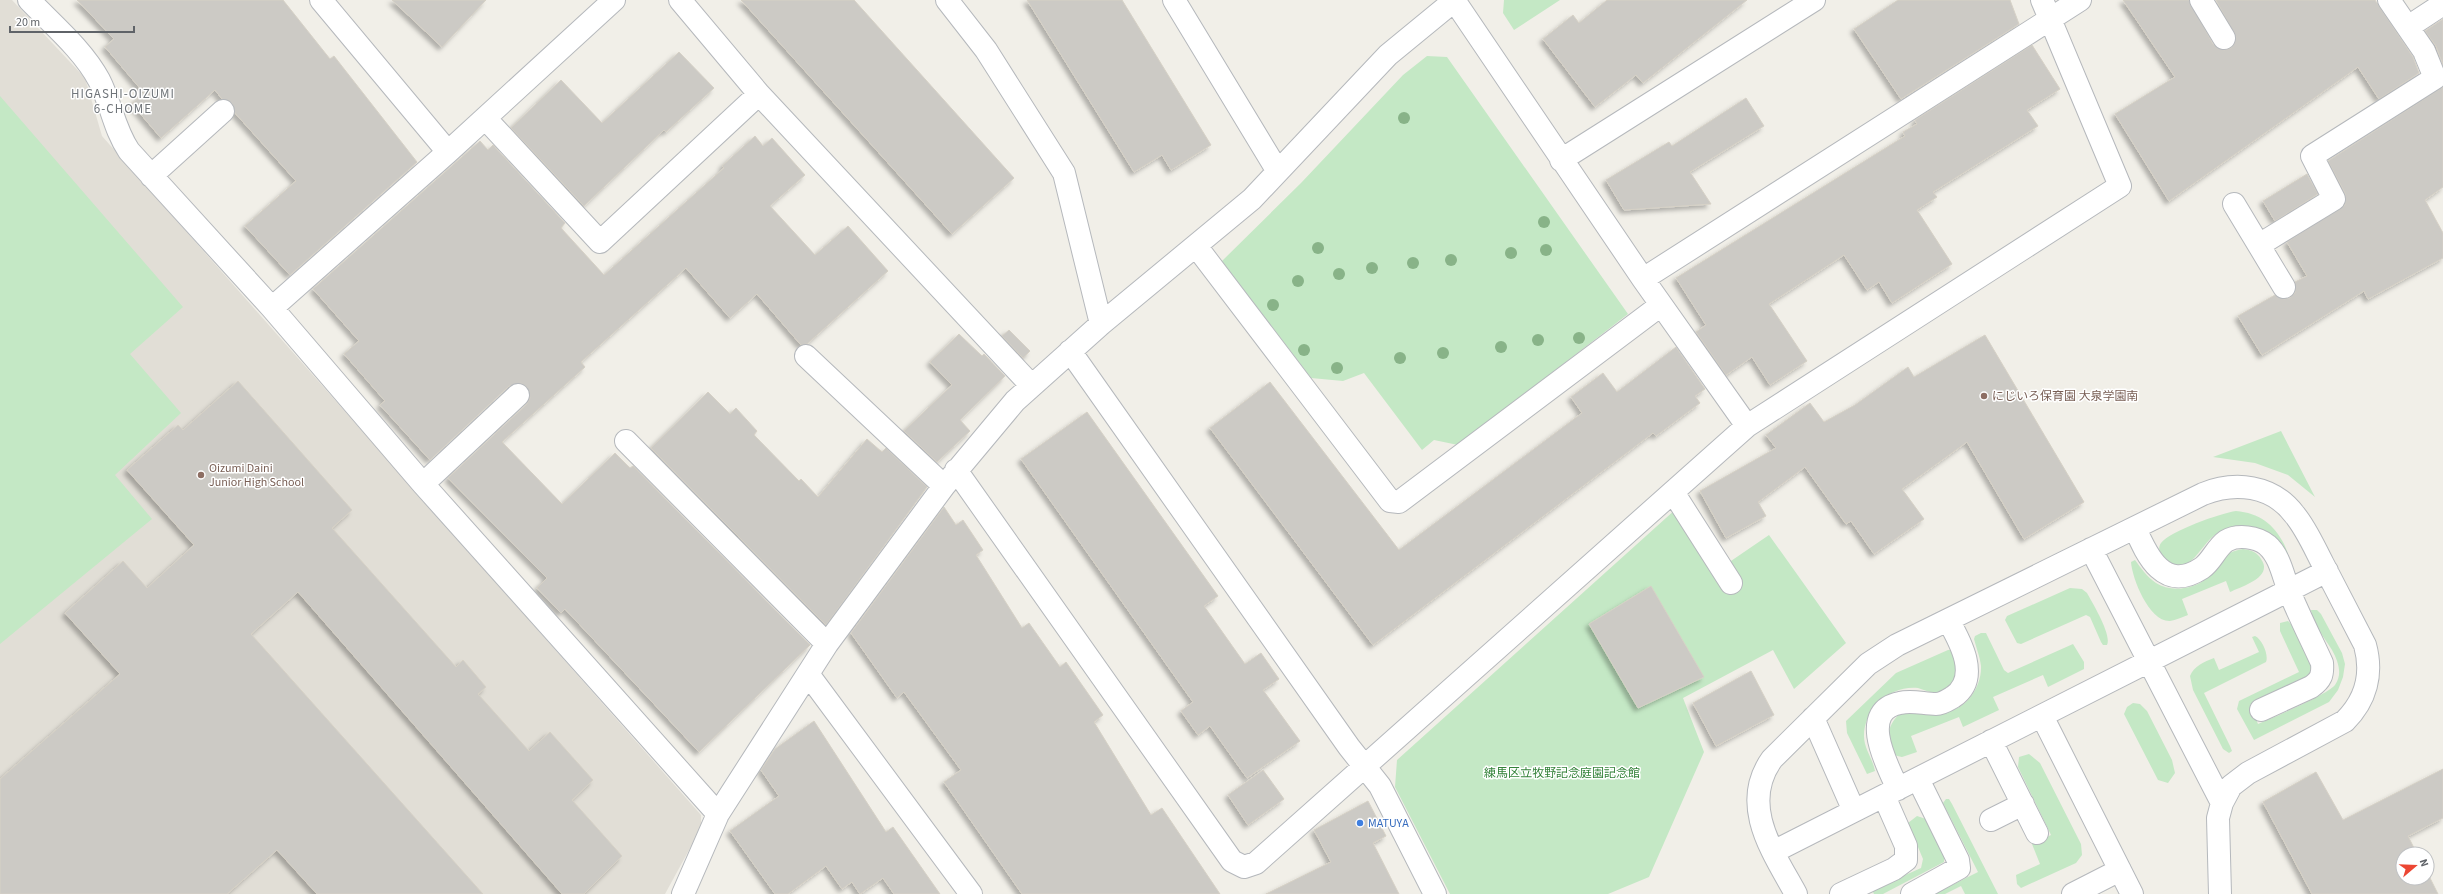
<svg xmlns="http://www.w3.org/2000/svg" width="2443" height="894" font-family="'Source Sans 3','Noto Sans JP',sans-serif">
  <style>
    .education { fill: #e1ded6 }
    .green { fill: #c4e8c5 }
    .building { fill: #cccac5; stroke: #d6d1c6; filter: url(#shadow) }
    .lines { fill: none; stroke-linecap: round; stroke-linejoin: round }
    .minor-casing { stroke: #b5b8bc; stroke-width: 24 }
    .minor { stroke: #fff; stroke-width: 22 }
    .tree { fill: #88b388 }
    .education-dot { fill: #8d6e63; stroke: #fff; stroke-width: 1.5 }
    .shop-dot { fill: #3f7fe0; stroke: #fff; stroke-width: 1.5 }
    .labels { text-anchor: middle; stroke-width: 3; stroke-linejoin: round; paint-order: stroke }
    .education-label { font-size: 12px; fill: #785e54; stroke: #fff; text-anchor: start }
    .park-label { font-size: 12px; fill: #338239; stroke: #fff }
    .shop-label { font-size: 12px; fill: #366cbe; stroke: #fff; text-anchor: start }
    .neighbourhood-label { font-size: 13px; letter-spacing: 1px; fill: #70757a; stroke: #fff }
  </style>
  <defs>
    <filter id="shadow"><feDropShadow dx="-3.5" dy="3.5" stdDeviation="2" flood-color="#0004"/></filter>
  </defs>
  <rect width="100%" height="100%" fill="#f1efe8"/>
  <path class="education" d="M 0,0 L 12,0 L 85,78 L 102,136 L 701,815 L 701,828 L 665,894 L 52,894 L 0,854 Z"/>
  <path class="green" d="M 1504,0 L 1560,0 L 1514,30 L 1503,13 Z
    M 1427,56 L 1447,57 L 1628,314 L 1458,445 L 1434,440 L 1422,450 L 1364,373 L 1343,381 L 1311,378 L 1222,261 L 1301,183 L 1403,75 Z
    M 0,96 L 183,307 L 130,354 L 181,413 L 115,475 L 152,519 L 0,644 Z
    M 2281,431 L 2315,497 L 2288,475 L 2255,463 L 2213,457 Z
    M 1686,500 L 1728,563 L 1769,535 L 1846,643 L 1794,689 L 1773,650 L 1683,698 L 1704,752 L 1649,877 L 1608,894 L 1450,894 L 1395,787 L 1397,760 Z
    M 2236,511 C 2259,513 2274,524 2284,544 C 2286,549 2289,553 2288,559 C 2278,549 2268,537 2257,529 C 2253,526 2245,526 2240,526 C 2202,527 2202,567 2176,566 C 2169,566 2166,562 2162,557 C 2159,553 2158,547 2161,543 C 2170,531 2221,513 2236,511 Z
    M 2243,549 C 2251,550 2257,552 2261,559 C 2274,577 2242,586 2230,592 L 2226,581 L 2182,599 L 2188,615 C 2182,617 2176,620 2170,621 C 2149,622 2132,578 2131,562 L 2135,560 C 2141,568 2147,577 2156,583 C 2171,593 2196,589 2208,577 C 2222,563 2220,553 2243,549 Z
    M 2070,588 L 2082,589 L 2087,593 C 2093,604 2112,635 2107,645 L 2103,645 L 2101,642 L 2090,617 L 2086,615 L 2021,644 L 2017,643 L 2005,620 L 2007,616 Z
    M 2311,610 L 2317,610 L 2321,614 L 2342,653 L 2345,664 L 2343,677 L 2338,690 L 2329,702 L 2254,740 L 2237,709 L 2239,701 L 2299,672 L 2280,631 L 2280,623 L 2288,621 L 2292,625 L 2314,668 L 2310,675 L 2250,705 L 2258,724 C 2272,718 2327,695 2335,685 C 2343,674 2338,661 2332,650 C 2325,638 2312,624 2311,610 Z
    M 1981,633 L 1986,633 L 2004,670 L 2008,673 L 2073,644 L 2084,662 L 2084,669 L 2048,687 L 2043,675 L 1993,697 L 1999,710 L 1963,727 L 1959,717 L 1911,736 L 1917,752 L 1902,757 C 1880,755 1887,722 1900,714 C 1911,707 1930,714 1942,713 C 1965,711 1982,688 1981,666 C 1980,657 1976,647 1974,639 L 1975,636 Z
    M 2255,636 C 2262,639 2269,655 2266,662 L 2204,693 L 2230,746 L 2232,751 L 2229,753 L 2223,749 L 2193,690 L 2190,676 C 2194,666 2204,662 2214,658 L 2219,670 L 2259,652 L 2252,637 Z
    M 1948,650 L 1952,650 L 1958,674 C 1953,681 1950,688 1942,692 C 1934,695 1925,690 1918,688 C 1890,685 1864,709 1864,736 C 1864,749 1873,759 1875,771 L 1867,774 L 1847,733 L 1846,721 L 1896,673 Z
    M 2133,703 L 2140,704 L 2147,711 L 2172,760 L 2175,773 L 2168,783 L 2158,780 L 2124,714 L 2127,707 Z
    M 2029,754 L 2040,763 L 2081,844 L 2082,855 L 2076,863 L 2021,888 L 2017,884 L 2016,875 L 2040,864 L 2032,844 L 2051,835 L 2018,767 L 2019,757 Z
    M 1946,799 L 1949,799 L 1952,804 L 1998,894 L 1965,894 L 1961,886 L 1945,894 L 1934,894 L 1978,872 L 1945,807 L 1943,803 Z
    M 1917,816 L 1926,819 L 1944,856 L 1944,862 L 1883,894 L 1874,894 L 1872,890 L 1921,868 L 1923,859 L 1908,823 Z"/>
  <path class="building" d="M 77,0 L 283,0 L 330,59 L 334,56 L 417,162 L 290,275 L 245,226 L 296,181 L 235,113 L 232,103 L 222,99 L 215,90 L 161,138 L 132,104 L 144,93 L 105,47 L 114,39 Z
    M 392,0 L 486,0 L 442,47 Z
    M 741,0 L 854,0 L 1014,178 L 952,234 Z
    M 1027,0 L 1122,0 L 1211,145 L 1171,170 L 1162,155 L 1134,172 Z
    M 1607,0 L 1747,0 L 1643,83 L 1636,75 L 1595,107 L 1543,39 L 1573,15 L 1579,23 Z
    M 1898,0 L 2010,0 L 2019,24 L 1901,99 L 1854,29 Z
    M 2123,0 L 2189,0 L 2213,44 L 2224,50 L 2231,48 L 2236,37 L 2216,0 L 2375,0 L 2413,57 L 2419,73 L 2379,99 L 2358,67 L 2169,201 L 2115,114 L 2175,77 Z
    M 2443,19 L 2443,65 L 2436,46 L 2425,31 Z
    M 2032,45 L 2060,89 L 2027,110 L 2038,126 L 1933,192 L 1937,197 L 1917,210 L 1952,264 L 1892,303 L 1879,282 L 1867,290 L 1844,255 L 1769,304 L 1807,361 L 1770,385 L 1752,357 L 1726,375 L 1696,332 L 1706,325 L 1676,278 L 1905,136 L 1903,132 L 1917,124 L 1915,120 Z
    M 679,52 L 714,88 L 666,132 L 664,130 L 584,206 L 511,128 L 561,80 L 602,123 Z
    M 2443,87 L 2443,187 L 2425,200 L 2443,233 L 2443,258 L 2368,299 L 2364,291 L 2262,355 L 2238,316 L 2275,295 L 2284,299 L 2290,298 L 2295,293 L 2295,282 L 2307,276 L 2287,242 L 2345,205 L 2345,193 L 2328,161 Z
    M 1746,98 L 1764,126 L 1690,172 L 1711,204 L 1624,210 L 1606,180 L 1669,142 L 1672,146 Z
    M 755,136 L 763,146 L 772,138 L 805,175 L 770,206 L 815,255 L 848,226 L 888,271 L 807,344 L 801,345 L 757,294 L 730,318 L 686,268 L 581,362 L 585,367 L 502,442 L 562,504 L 615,453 L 630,468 L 633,466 L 810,645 L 699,752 L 565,609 L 561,613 L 537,588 L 547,578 L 448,478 L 527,404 L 530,398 L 527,387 L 521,383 L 509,386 L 430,460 L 380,405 L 385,401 L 344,354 L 359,341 L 313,289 L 480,141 L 488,150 L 493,145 L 565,223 L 561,228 L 604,275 L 724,168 L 722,166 Z
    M 2307,174 L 2318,194 L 2275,221 L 2263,201 Z
    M 1009,330 L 1030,351 L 1023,358 L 1002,336 Z
    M 959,334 L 982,356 L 984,354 L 1005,376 L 960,420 L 970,431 L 937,462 L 904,431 L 952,385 L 930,362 Z
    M 1985,335 L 2084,502 L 2024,539 L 1967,442 L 1902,489 L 1924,519 L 1874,554 L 1851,521 L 1846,524 L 1805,467 L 1758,502 L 1766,516 L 1726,538 L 1700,491 L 1776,448 L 1766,435 L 1810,403 L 1824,422 L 1855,405 L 1908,367 L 1914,377 Z
    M 1676,347 L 1705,389 L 1695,396 L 1700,403 L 1656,436 L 1653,433 L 1373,645 L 1210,428 L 1270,382 L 1399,550 L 1582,413 L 1571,397 L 1603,373 L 1617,392 Z
    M 238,381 L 352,510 L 332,528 L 456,667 L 463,660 L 486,687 L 478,694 L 529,751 L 550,732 L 593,780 L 572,800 L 622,856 L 584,894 L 562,894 L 298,592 L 251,634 L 483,894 L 317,894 L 277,850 L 227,894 L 0,894 L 0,779 L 120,674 L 65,613 L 123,561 L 147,588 L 194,545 L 127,470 L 178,425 L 183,430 Z
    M 708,392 L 730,414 L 736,408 L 757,431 L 754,435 L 799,481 L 801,479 L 818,497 L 867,439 L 882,452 L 886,448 L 927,487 L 826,625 L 651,448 Z
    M 1087,412 L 1218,596 L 1204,606 L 1245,664 L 1261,653 L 1279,679 L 1263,690 L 1300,741 L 1247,778 L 1210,726 L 1198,735 L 1181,711 L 1193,702 L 1021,459 Z
    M 944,507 L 956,525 L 963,520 L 983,550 L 976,555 L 1022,628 L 1029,623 L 1060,667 L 1066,662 L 1103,715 L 1094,722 L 1151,815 L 1162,808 L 1220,894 L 1022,894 L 944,782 L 961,770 L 904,692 L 897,698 L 851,633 Z
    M 1651,586 L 1704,677 L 1638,708 L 1589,624 Z
    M 1751,671 L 1774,715 L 1716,746 L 1693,703 Z
    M 814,721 L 886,832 L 893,827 L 940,894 L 894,894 L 883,878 L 860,894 L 852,882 L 842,889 L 826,866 L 788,894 L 775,894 L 730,831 L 779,796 L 761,770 L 775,749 Z
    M 2443,769 L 2443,818 L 2408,836 L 2417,854 L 2403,854 L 2403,878 L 2427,878 L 2427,872 L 2438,894 L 2312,894 L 2263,802 L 2316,772 L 2343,820 Z
    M 1263,770 L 1284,799 L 1248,825 L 1228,795 Z
    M 1368,801 L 1386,836 L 1373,843 L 1399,894 L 1266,894 L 1331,862 L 1314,830 Z"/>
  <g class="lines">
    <g class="minor-casing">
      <path id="minor" d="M 29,0 C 53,25 83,50 99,80 C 111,103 114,129 129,151 L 272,308 L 423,484 L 718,814
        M 321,0 L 448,152
        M 680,0 L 759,94 L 1031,385
        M 947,0 L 986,50 L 1064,173 L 1101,324
        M 1174,0 L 1277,170
        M 1454,0 L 1643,279 L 1747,426
        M 2201,0 L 2224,38
        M 2408,27 L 2443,4
        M 485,118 L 600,242 L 759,94
        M 1561,160 L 1814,0
        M 151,176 L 223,111
        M 2234,204 L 2284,287
        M 2259,245 L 2334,199 L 2312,156 L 2435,78 L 2424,51 L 2389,0
        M 1196,246 L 1390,501 L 1399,502 L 1661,305
        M 1643,279 L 2080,0
        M 272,308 L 448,152 L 614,0
        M 1070,351 L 1349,747 L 1380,786 L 1435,894
        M 806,356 L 944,486
        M 626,441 L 827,644
        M 956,470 L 1232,861 L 1244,867 L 1256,863 L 1747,426 L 2120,186 L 2042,0
        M 423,484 L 518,395
        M 1673,492 L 1731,583
        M 2135,528 C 2147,556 2164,593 2202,568 C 2212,561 2216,548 2226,541 C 2238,534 2257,537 2267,545 C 2280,556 2283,576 2289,591 C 2299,615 2311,639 2322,663 C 2323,675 2321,680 2311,687 L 2261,710
        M 2091,549 L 2222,803
        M 808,674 L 971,894
        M 2042,716 L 2132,894
        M 1813,718 L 1854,811
        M 1991,741 L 2037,833
        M 1898,789 C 1888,767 1857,711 1900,703 C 1912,700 1924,704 1936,704 C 1942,704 1948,700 1953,697 C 1981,678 1960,641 1948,620
        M 1991,820 L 2023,804
        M 1773,852 L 2327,571
        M 683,894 L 718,814 L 827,644 L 944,486 L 1015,401 L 1101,324 L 1252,199 L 1388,55 L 1455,0
        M 1796,894 C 1773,852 1739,805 1772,759 L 1868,664 L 1897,645 L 2203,494 C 2235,481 2272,485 2294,514 C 2306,528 2314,547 2323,564 C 2337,591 2351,618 2365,645 C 2373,674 2366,700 2345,721 L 2248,773 L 2231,786 L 2222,803 L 2218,818 L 2220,894
        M 1841,894 L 1894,869 L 1906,860 L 1906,846 L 1884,796
        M 1912,894 L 1959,868 L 1958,860 L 1918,779
        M 2073,894 L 2120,870"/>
    </g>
    <use href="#minor" class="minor"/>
  </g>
  <g class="tree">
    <circle cx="1404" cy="118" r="6"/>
    <circle cx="1544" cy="222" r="6"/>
    <circle cx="1318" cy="248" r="6"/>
    <circle cx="1546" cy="250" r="6"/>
    <circle cx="1511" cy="253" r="6"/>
    <circle cx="1451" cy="260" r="6"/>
    <circle cx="1413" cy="263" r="6"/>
    <circle cx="1372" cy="268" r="6"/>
    <circle cx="1339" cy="274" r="6"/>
    <circle cx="1298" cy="281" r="6"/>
    <circle cx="1273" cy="305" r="6"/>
    <circle cx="1579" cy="338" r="6"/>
    <circle cx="1538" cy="340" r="6"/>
    <circle cx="1501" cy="347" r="6"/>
    <circle cx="1304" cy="350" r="6"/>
    <circle cx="1443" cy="353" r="6"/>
    <circle cx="1400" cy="358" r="6"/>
    <circle cx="1337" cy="368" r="6"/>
  </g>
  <g class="education-dot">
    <circle cx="1984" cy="396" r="4"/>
    <circle cx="201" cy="475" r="4"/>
  </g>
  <circle class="shop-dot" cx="1360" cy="823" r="4"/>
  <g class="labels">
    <g class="education-label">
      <text x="1992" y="400">にじいろ保育園 大泉学園南</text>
      <text x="209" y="472">Oizumi Daini<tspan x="209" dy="14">Junior High School</tspan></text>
    </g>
    <g class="park-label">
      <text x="1562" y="777">練馬区立牧野記念庭園記念館</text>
    </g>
    <g class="shop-label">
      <text x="1368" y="827">MATUYA</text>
    </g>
    <g class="neighbourhood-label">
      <text x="123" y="98">HIGASHI-OIZUMI<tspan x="123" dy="15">6-CHOME</tspan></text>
    </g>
  </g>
  <g transform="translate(2415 866) rotate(71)"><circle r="19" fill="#ffffff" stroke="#bfc1c3"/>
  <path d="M0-3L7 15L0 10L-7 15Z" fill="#ec4633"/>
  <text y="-6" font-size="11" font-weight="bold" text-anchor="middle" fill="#5f6368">N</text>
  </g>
  <path d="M10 26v6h124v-6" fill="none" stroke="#5f6368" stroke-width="2"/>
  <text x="16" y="26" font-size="12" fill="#5f6368" stroke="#ffffff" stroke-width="3" paint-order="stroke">20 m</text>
</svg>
